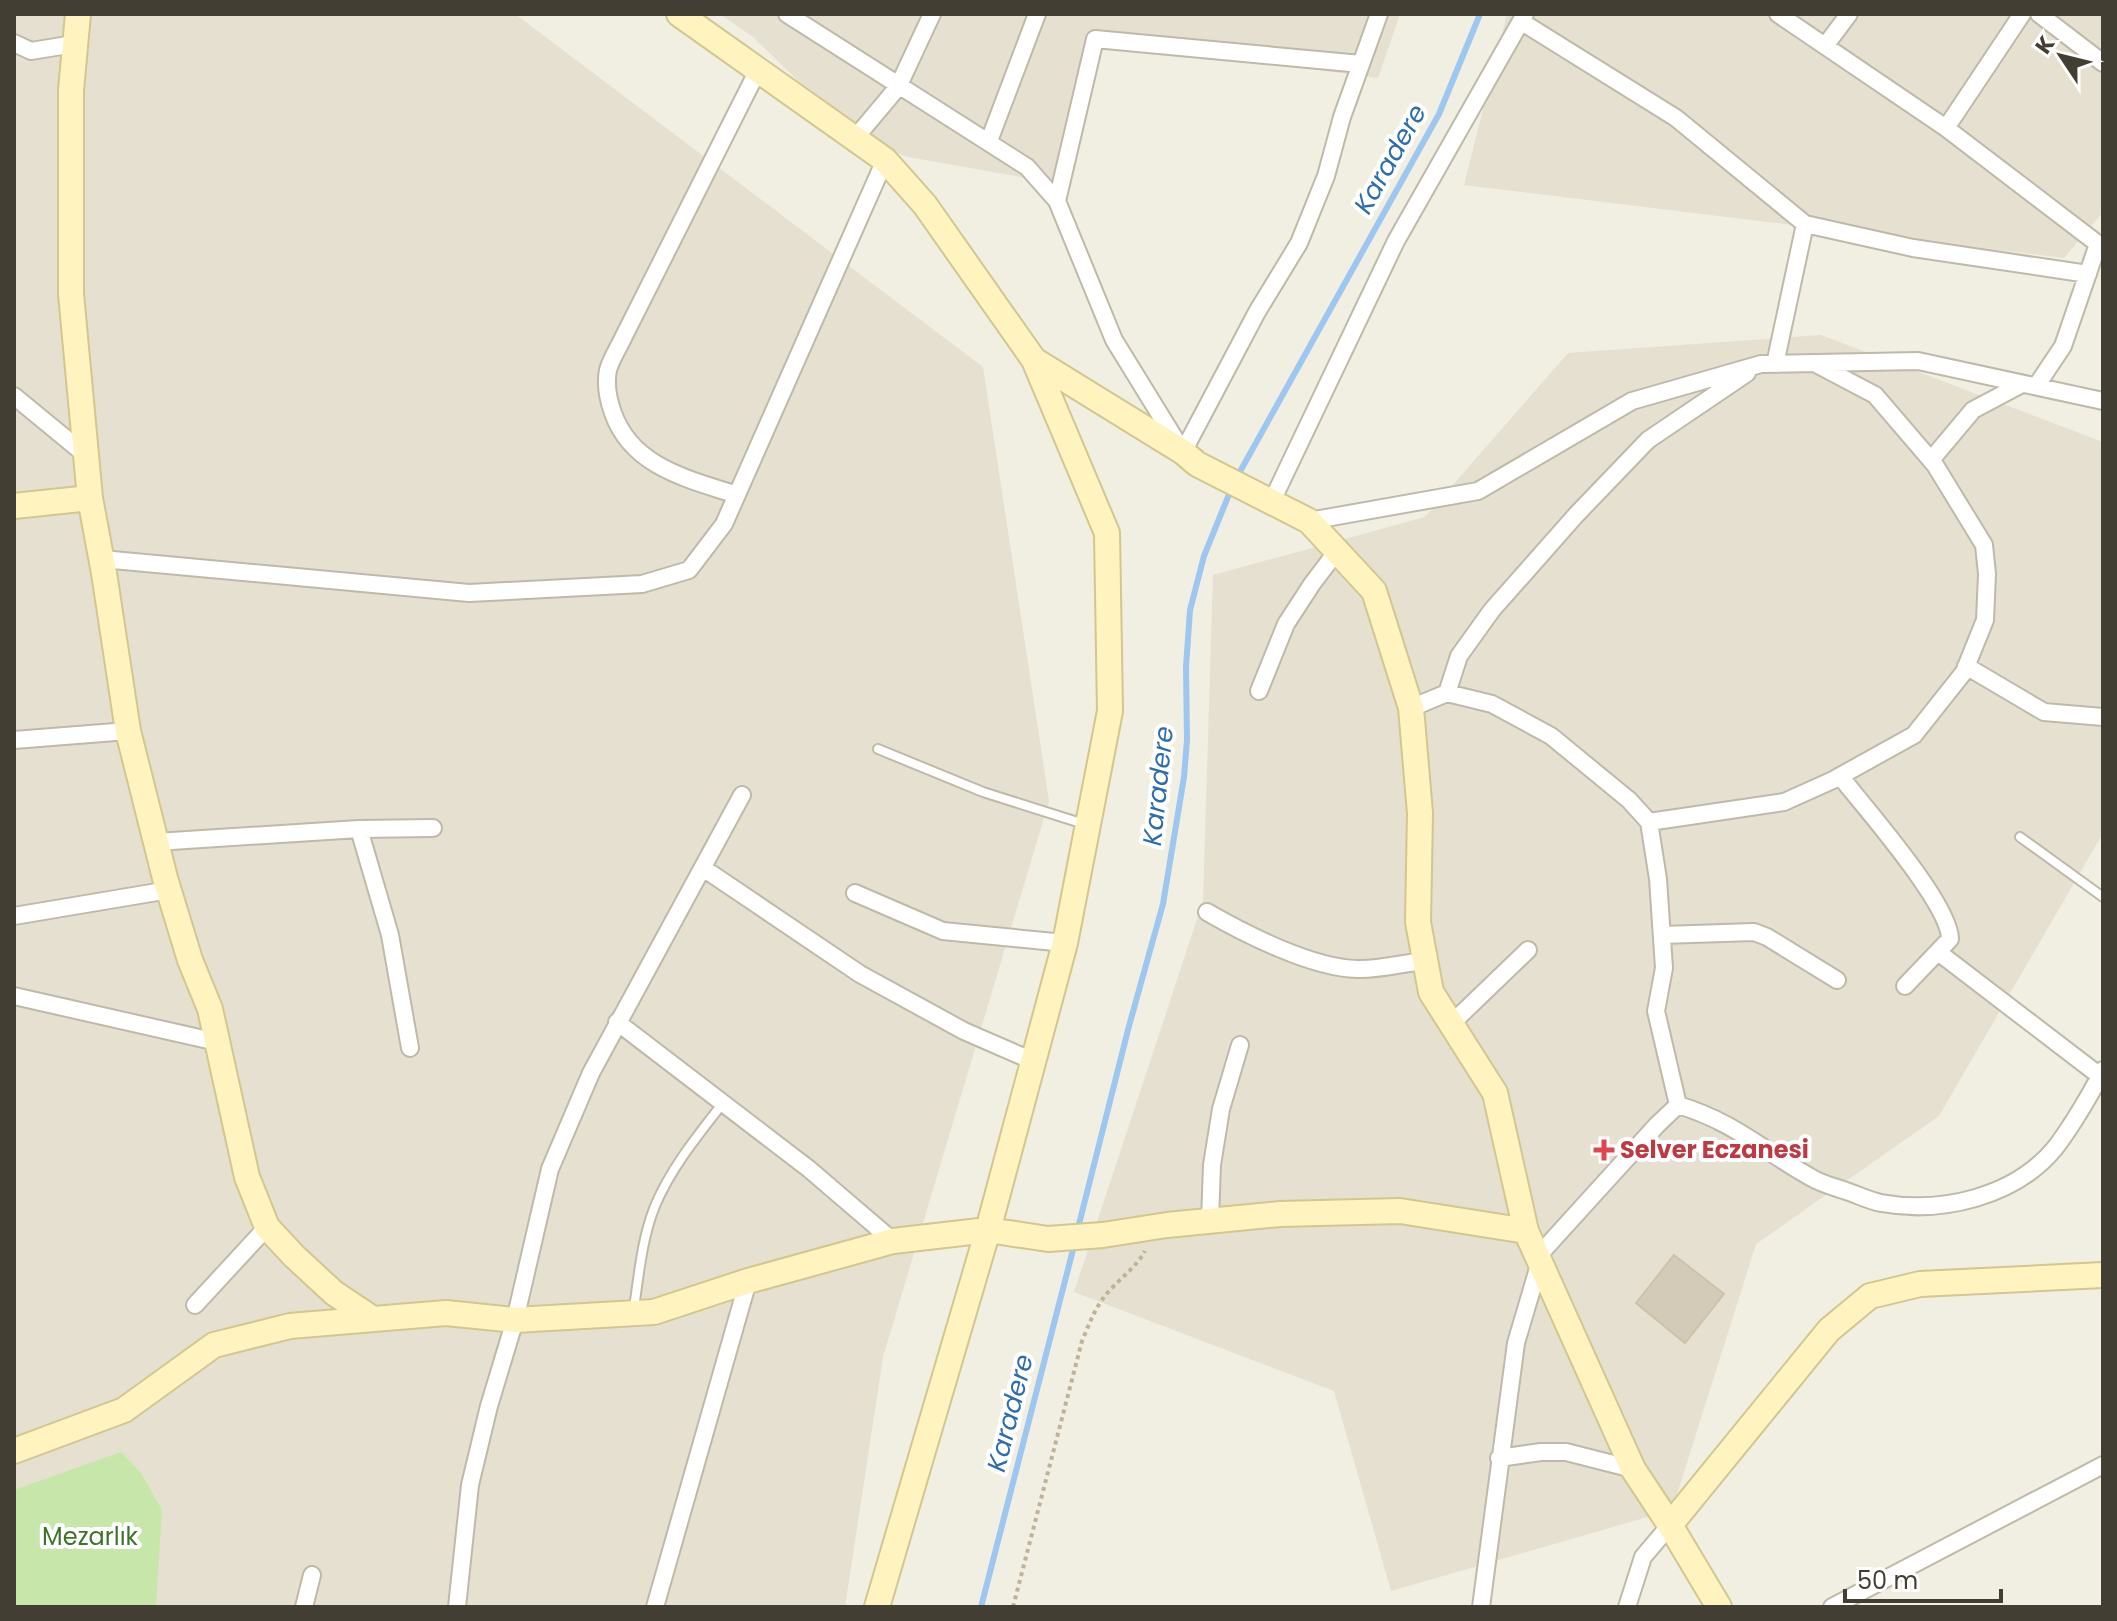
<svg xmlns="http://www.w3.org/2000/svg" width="2117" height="1621" font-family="Poppins,sans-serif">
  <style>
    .residential { fill: #e5e0d0 }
    .green { fill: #c7e7aa }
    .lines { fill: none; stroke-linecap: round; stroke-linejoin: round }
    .stream { stroke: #9dc7f0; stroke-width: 6 }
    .building { fill: #d3cab8; stroke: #cdc3ab; stroke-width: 2 }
    .lane-casing { stroke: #bfb9a8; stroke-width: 12 }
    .street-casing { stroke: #bfb9a8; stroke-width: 20 }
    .secondary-casing { stroke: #d2c691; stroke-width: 28 }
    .path { stroke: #beb396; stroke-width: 4; stroke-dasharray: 4 4; stroke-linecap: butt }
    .lane { stroke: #fff; stroke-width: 8 }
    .street { stroke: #fff; stroke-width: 16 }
    .secondary { stroke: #fff4bf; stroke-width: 24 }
    .health-dot { fill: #e0444e; stroke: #fff; stroke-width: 3 }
    .labels { text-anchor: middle; stroke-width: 8; stroke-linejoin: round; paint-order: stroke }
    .health-label { font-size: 24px; font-weight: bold; fill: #be3a42; stroke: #fff; text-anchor: start }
    .park-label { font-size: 24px; fill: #3e7427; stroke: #fff }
    .water-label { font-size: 26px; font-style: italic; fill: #2d6dae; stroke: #fff }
  </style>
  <rect width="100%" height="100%" fill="#f1eee2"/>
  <path class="residential" d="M 14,14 L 515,14 L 983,367 L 1049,801 L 883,1357 L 845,1607 L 14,1607 Z
    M 720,14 L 1400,14 L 1378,78 L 1096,40 L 1065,185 L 908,157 L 856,137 L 753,37 Z
    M 1507,14 L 2103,14 L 2103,212 L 2064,258 L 1464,185 Z
    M 1821,335 L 2103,442 L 2103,833 L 1939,1116 L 1756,1244 L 1672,1510 L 1391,1591 L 1334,1391 L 1074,1292 L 1203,901 L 1213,575 L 1425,517 L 1568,353 Z"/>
  <path class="green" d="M 121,1452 L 141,1473 L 162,1510 L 156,1607 L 14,1607 L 14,1490 Z"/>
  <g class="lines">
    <path class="stream" d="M 1237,477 L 1439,114 L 1480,14
      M 1077,1232 L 1129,1026 L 1163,904 L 1184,777 L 1187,740 L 1186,667 L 1190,610 L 1204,556 L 1232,487
      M 981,1607 L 1075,1242"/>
  </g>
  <path class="building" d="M 1674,1255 L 1724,1294 L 1685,1343 L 1636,1303 Z"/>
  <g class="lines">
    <g class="lane-casing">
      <path id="lane" d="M 878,749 L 983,792 L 1084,824
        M 2020,837 L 2103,897
        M 634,1308 C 639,1274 642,1238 655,1206 C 671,1168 698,1135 723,1103"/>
    </g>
    <g class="street-casing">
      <path id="street" d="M 787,14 L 1027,167 L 1057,201 L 1114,340 L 1183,452 L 1257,312 L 1299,243 L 1326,176 L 1342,117 L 1379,14
        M 1778,14 L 1946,128 L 2098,244 L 2063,346 L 2037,385
        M 2039,14 L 2103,63
        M 1522,22 L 1676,118 L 1805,224 L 1913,248 L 2088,274
        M 14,43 L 31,51 L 74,44
        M 1825,46 L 1849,14
        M 1946,128 L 2022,14
        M 856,137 L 898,87 L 932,14
        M 989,141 L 1037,14
        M 1057,201 L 1095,39 L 1361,64
        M 1775,364 L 1805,224
        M 14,396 L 87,456
        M 1931,460 L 1973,410 L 2022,384
        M 737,495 C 688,479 632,467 613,413 C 608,399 605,385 608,370 C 611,359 619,347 624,336 L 758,70
        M 1272,501 L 1396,241 L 1525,14
        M 1309,521 L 1478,491 L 1632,401 L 1761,364 L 1918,361 L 2103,401
        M 102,559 L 469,593 L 642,584 L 689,570 L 724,524 L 885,160
        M 1966,666 L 2044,712 L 2103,717
        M 1259,691 L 1286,624 L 1312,584 L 1337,551
        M 1447,693 L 1459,656 L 1492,610 L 1576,515 L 1648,440 L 1747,373
        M 1411,708 L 1447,693 L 1492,704 L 1551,736 L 1629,800 L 1649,822 L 1658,879 L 1664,968 L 1656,1011 L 1678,1105
        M 14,740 L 128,731
        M 1840,776 C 1865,808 1950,904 1950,939 L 1905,986
        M 1649,822 L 1784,802 L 1833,780 L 1914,735 L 1964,672 L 1985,620 L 1987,574 L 1984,545 L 1935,465 L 1875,395 L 1818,365
        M 359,829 L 390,935 L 410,1048
        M 156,842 L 359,829 L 433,828
        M 703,868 L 860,974 L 964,1031 L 1033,1061
        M 855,893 L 943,931 L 1065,943
        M 1207,912 C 1245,934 1312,968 1357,969 C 1379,970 1403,963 1425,961
        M 14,916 L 169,890
        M 1662,935 L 1754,932 L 1767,937 L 1837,980
        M 1938,952 L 2100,1076
        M 14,996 L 217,1042
        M 617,1022 L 809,1169 L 893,1241
        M 1451,1024 L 1528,950
        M 1210,1221 L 1212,1165 L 1221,1109 L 1240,1045
        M 1538,1256 L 1657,1125 L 1678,1105 C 1735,1122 1763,1151 1812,1178 C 1822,1184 1835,1187 1846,1191 C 1858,1195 1870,1201 1881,1203 C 1941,1214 2015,1197 2055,1148 C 2070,1129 2092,1092 2103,1070
        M 195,1305 L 267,1227
        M 1499,1458 L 1541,1452 L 1566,1452 L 1633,1469
        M 304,1607 L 312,1575
        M 457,1607 L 470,1485 L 489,1406 L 515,1320 L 550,1169 L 591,1073 L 742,795
        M 655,1607 L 748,1281
        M 1481,1607 L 1516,1343 L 1540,1262
        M 1627,1607 L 1643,1557 L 1670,1525
        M 1832,1607 L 2103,1465"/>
    </g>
    <g class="secondary-casing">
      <path id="secondary" d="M 78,14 L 71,90 L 71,294 L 90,498 L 104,573 L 128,731 L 165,878 L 190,960 L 210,1009 L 247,1177 L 267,1227 L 294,1256 L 334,1293 L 373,1319
        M 679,14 L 885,160 L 925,205 L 1034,360 L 1183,452 L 1197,464 L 1309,521 L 1374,591 L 1411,708 L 1420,813 L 1418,922 L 1431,992 L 1495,1093 L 1526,1231 L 1633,1469 L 1670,1525 L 1719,1607
        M 14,506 L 90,498
        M 14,1451 L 124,1410 L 214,1345 L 290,1326 L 446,1313 L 515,1320 L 654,1312 L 748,1281 L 893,1241 L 988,1230 L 1048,1239 L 1103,1235 L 1167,1225 L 1280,1214 L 1400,1211 L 1526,1231
        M 1670,1525 L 1829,1330 L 1870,1296 L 1920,1284 L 2103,1275
        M 877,1607 L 988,1230 L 1065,943 L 1110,711 L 1107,533 L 1034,360"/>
    </g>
    <path class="path" d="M 1013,1607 L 1082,1341 C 1090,1322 1096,1305 1110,1290 C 1122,1277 1136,1267 1145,1251"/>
    <use href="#lane" class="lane"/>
    <use href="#street" class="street"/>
    <use href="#secondary" class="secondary"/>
  </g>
  <path class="health-dot" d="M1600 1138h8v8h8v8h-8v8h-8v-8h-8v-8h8z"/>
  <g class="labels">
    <g class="health-label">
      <text x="1620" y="1158">Selver Eczanesi</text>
    </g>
    <g class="park-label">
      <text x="90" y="1545">Mezarlık</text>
    </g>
    <g class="water-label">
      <text transform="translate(1390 159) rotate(-61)" y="9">Karadere</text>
      <text transform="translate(1158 786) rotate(-84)" y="9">Karadere</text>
      <text transform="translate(1010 1413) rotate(-76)" y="9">Karadere</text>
    </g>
  </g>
  <rect width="2117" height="1621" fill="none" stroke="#433e33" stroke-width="32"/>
  <g transform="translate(2061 56) rotate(305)" stroke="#ffffff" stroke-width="6" paint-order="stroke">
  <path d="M0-6L14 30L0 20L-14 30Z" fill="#433e33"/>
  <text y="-12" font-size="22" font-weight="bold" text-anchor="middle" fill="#433e33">K</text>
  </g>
  <path d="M1845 1589v12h156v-12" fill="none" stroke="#433e33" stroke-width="4"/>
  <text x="1857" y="1589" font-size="24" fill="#433e33" stroke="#ffffff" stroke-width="6" paint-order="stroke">50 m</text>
</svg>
